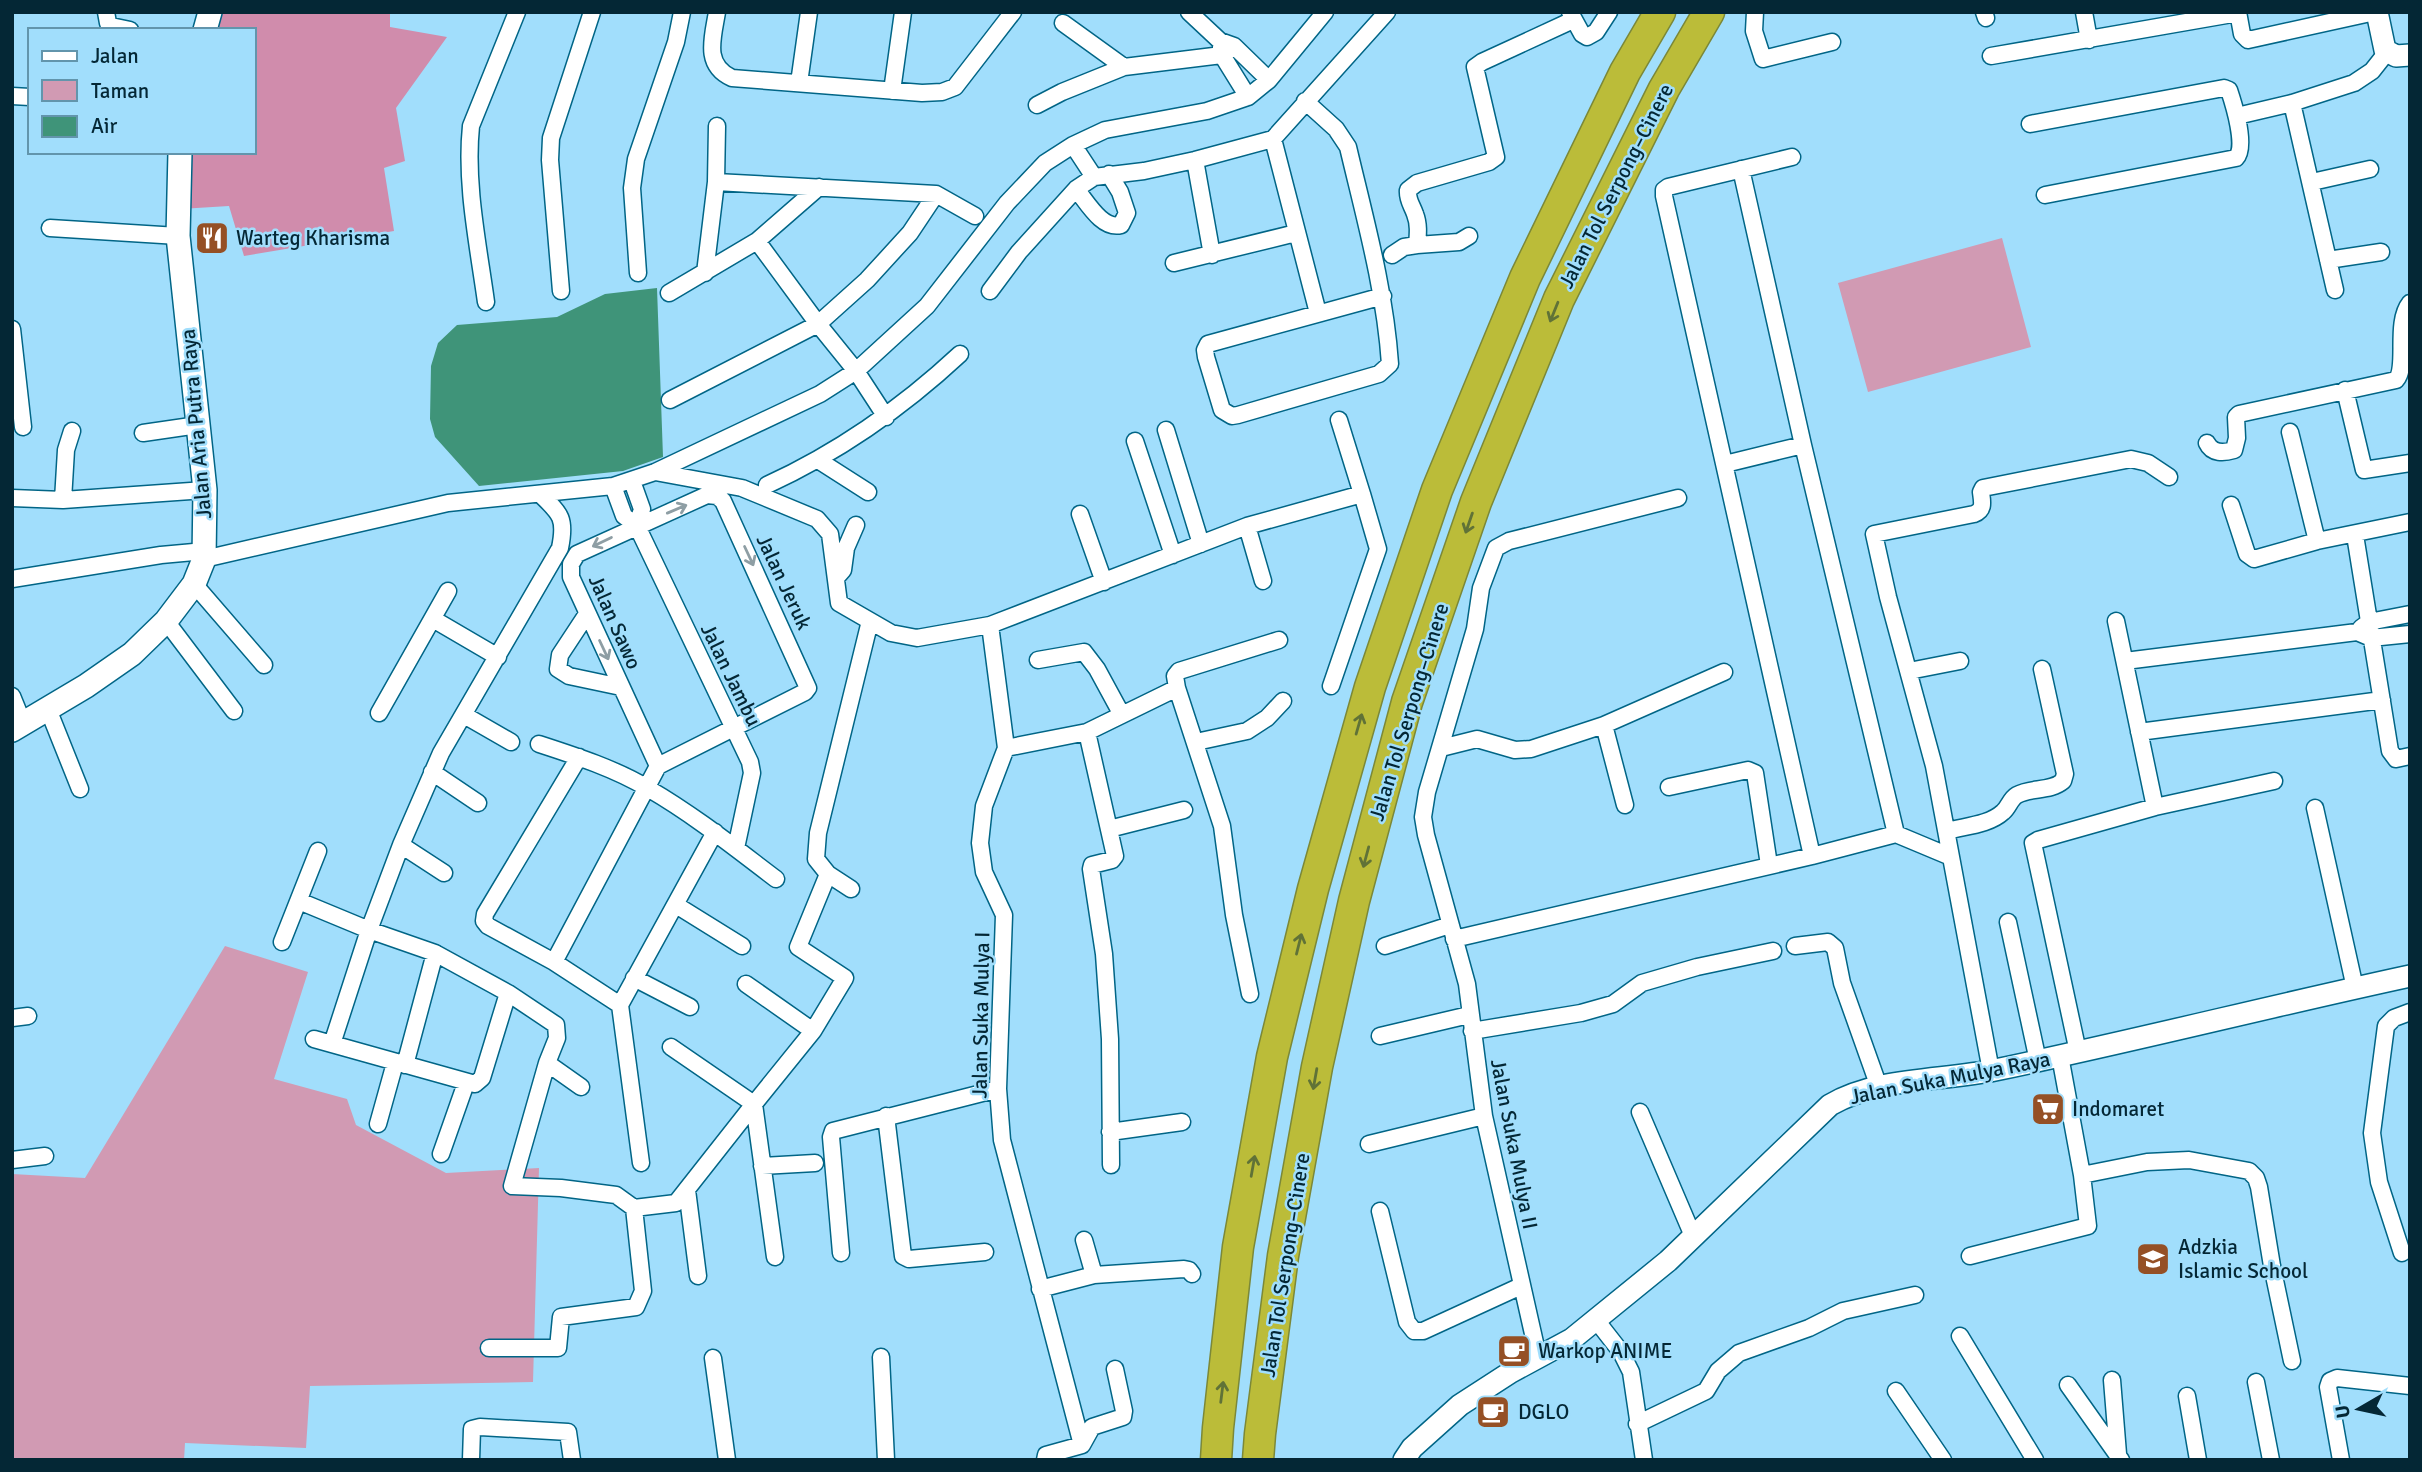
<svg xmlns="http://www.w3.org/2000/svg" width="2422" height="1472" font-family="Signika,sans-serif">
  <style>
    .green { fill: #d19ab3 }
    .forest { fill: #d08cac }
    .water { fill: #3f9479 }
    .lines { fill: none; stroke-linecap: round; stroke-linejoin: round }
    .minor-casing { stroke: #016586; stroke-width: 19 }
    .tertiary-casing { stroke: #016586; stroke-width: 24 }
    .secondary-casing { stroke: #016586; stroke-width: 26 }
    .motorway-casing { stroke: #7b8838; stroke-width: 33 }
    .minor { stroke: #fff; stroke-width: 16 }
    .tertiary { stroke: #fff; stroke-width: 21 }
    .secondary { stroke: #fff; stroke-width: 23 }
    .motorway { stroke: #bbbc39; stroke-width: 30 }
    .oneway { stroke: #607237 }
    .oneway2 { stroke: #8e9ea4 }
    .labels { text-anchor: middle; stroke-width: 5; stroke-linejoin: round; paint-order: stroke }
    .street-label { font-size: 21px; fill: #042735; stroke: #a1defc }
    .poi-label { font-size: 21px; fill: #042735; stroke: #a1defc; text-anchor: start }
  </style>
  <rect width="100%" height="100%" fill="#a1defc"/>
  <path class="green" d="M 2002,238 L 2031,347 L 1868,392 L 1838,283 Z
    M 225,946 L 308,972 L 274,1079 L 347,1099 L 356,1125 L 446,1173 L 539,1168 L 533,1382 L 310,1386 L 306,1448 L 185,1443 L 184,1460 L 12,1460 L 12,1174 L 85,1178 Z"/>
  <path class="forest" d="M 213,12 L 390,12 L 390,27 L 447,37 L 396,108 L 405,161 L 384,168 L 394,231 L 244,256 L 229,206 L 180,209 L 182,152 L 254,152 L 254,30 L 208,30 Z"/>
  <path class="water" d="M 657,288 L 663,457 L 623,471 L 479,486 L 435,437 L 430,419 L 431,366 L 438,343 L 457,325 L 557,317 L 605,294 Z"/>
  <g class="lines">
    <g class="minor-casing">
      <path id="minor" d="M 106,12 L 108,23 L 111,26 L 130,30
        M 717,12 C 713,37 703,65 732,78 L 922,93 L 942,92 L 955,87 L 1013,12
        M 1189,12 L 1220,41 L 1234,46 L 1269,80
        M 1570,12 L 1582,34 L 1587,37 L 1596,32 L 1609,12
        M 1755,12 L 1754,31 L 1763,59 L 1832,42
        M 1984,12 L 1986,18
        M 2084,12 L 2089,40
        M 2238,12 L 2242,34 L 2248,40 L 2375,12
        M 1063,23 L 1124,67
        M 1221,47 L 1222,55 L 1248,97
        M 1991,56 L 2238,13
        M 799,83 L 809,12
        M 892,91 L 903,12
        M 12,96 L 30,97
        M 1305,101 L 1336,129 L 1348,147 C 1365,219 1385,290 1390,364 L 1379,374 L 1238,415 L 1232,416 L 1222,410 L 1206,357 L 1205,350 L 1208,344 L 1383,296
        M 2292,103 L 2335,290
        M 1037,105 L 1062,92 L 1124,67 L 1222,55 L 1234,46
        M 2237,116 L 2292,103 L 2354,83 L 2372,71 L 2387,52
        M 2030,124 L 2224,88 L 2229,90 C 2234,105 2247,147 2236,158 L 2045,195
        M 1273,139 L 1318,313
        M 1073,145 L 1094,177
        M 1792,157 L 1668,187 L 1664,190 L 1664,196 L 1812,856
        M 1195,160 L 1212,255
        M 1741,169 L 1803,445 L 1896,834
        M 716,182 L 936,194 L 975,216
        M 2312,182 L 2370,169
        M 1076,189 C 1087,202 1102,230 1121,225 L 1127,213 L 1120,192 L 1109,174
        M 50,228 L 178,236
        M 757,241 L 818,324 L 856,371 L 886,417
        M 1417,245 L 1459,242 L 1469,236
        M 1392,255 L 1404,247 L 1417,245 C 1418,234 1419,224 1415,214 C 1412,205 1407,200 1408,190 L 1417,183 L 1489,162 L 1496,157 L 1475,67 L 1482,62 L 1573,20
        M 2328,260 L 2381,252
        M 1174,263 L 1296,233
        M 638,273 L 632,188 L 636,159 L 676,42 L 682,12
        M 705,273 L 716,182 L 717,126
        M 561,291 L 550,160 L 551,138 L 592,12
        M 990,291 L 1019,252 L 1076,189 L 1094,177 L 1144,171 L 1195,160 L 1273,139 L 1387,12
        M 669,293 L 757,241 L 819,187
        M 486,302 C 478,244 465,183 471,126 L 517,12
        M 12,329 L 23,427
        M 2345,390 L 2364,470 L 2410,463
        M 670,400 L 818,324 L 867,280 L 910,233 L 936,194
        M 1339,420 L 1362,494
        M 1166,430 L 1201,544
        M 2290,432 L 2317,541
        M 143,433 L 198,425
        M 1135,441 L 1173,555
        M 2207,443 C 2212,454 2224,453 2234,450 L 2237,438 L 2236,417 L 2239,414 L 2396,380 C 2408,368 2394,323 2410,303
        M 818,460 L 868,492
        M 1725,464 L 1803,445
        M 655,472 L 742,488 L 817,519 L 830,534 L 839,603 L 891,633 L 917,638 L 990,625 L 1247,526 L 1362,494 L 1378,549 L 1331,686
        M 632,481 L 642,509 L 637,526
        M 767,485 C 839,452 902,408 960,354
        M 613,486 L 624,516 L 637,526 L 750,762 L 752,773 L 736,848
        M 12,498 L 63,500 L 205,490
        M 63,500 L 66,450 L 72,431
        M 2231,505 L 2247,554 L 2254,559 L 2317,541 L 2410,522
        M 1080,514 L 1104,582
        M 1247,526 L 1263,581
        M 2355,535 L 2390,751 L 2396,759 L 2410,756
        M 204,559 L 448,503 L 613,486 L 655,472 L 820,394 L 856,371 L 927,306 L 1007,203 L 1045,163 L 1073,145 L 1105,130 L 1207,111 L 1248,97 L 1269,80 L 1325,12
        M 836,578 L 843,570 L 846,548 L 856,525
        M 12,579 L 161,555 L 205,551
        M 194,584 L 264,665
        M 587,614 L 560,655 L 558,669 L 569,676 L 621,687
        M 433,619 L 498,657
        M 166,621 L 234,711
        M 2116,621 L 2155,807
        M 990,625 L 1006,748 L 984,806 L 980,843 L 984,872 L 1004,915 L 998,1089 L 1002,1140 L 1082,1445 L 1046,1455 L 1045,1460
        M 2361,628 L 2369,622 L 2410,614
        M 1038,660 L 1084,652 L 1097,669 L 1122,715
        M 2125,661 L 2357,632 L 2371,638 L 2410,634
        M 1909,671 L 1960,661
        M 1177,688 L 1222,826 L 1234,915 L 1250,994
        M 12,696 L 23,723
        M 48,709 L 80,789
        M 379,713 L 448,591
        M 464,715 L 511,742
        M 1604,725 L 1625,805
        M 1087,732 L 1177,688 L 1175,676 L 1179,671 L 1279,640
        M 2139,732 L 2382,700
        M 1196,742 L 1247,731 L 1267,718 L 1283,701
        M 539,744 C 576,756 616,769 649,789 C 694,815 735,848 776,879
        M 1006,748 L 1087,732 L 1115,856 L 1112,860 L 1092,865 L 1091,869 L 1104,954 L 1110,1039 L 1111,1165
        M 1441,748 L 1477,739 L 1515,750 L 1531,749 L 1604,725 L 1724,672
        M 579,757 L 485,914 L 484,921 L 488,926 L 554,962 L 620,1005
        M 432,772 L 478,803
        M 1669,787 L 1748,770 L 1755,773 L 1769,865
        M 2315,808 L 2355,988
        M 1109,829 L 1184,810
        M 1947,831 C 1965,826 1989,825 2003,812 C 2009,807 2010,799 2017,795 C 2031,787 2050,792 2063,781 L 2065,774 L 2042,669
        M 1896,834 L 1951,857
        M 401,845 L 444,873
        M 851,889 L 828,874 L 816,859 L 818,833 L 870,621
        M 299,901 L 369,930 L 435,953 L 508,993 L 556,1025 L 557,1038 L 547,1063 L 512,1186 L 561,1188 L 616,1195 L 634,1208 L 676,1203 L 754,1104
        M 676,905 L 742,946
        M 2008,922 L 2038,1061
        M 1454,939 L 1812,856 L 1896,834
        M 282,942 L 318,851
        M 1385,946 L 1450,925
        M 1795,946 L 1828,942 L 1835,948 L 1842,983 L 1879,1087
        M 554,962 L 658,766 L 805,692 L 808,688 L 723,501 L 717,496 L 707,495 L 577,554 L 571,564 L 571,577 L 658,766
        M 634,978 L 690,1007
        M 746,984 L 813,1031 L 845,978 L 798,947 L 828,874
        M 12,1018 L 28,1016
        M 1472,1031 L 1581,1013 L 1613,1004 L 1642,983 L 1697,967 L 1773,951
        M 1380,1036 L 1469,1015
        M 314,1039 L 475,1084 L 482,1078 L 508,993
        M 332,1044 L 369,930 L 401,845 L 441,753 L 560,548 C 566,519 561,514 541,495
        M 671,1047 L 754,1104 L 813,1031
        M 2078,1052 L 2033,843 L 2038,840 L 2155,807 L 2274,781
        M 547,1063 L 581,1087
        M 405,1065 L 435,953
        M 1991,1071 L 1934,766 L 1888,597 L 1874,534 L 1974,514 C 1985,510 1982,501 1981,492 L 1983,488 L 2131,459 L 2148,463 L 2169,477
        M 754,1104 L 775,1257
        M 1640,1112 L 1693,1236
        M 886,1116 L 903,1256 L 909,1259 L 985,1252
        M 378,1124 L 395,1063
        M 1110,1132 L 1182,1122
        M 1369,1144 L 1484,1116
        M 441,1154 L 466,1083
        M 12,1160 L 45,1156
        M 641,1163 L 620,1005 L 715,832
        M 762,1166 L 815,1163
        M 2082,1175 L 2147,1162 L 2189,1160 L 2249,1171 L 2256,1178 L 2259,1187 L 2272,1266 L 2292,1361
        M 687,1190 L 698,1276
        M 1380,1211 L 1407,1322 L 1414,1331 L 1423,1331 L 1521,1286
        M 1084,1240 L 1094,1275
        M 841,1253 L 831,1137 L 833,1131 L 998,1089
        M 2402,1253 L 2379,1182 L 2372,1133 L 2386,1026 L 2394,1018 L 2410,1012
        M 1970,1256 L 2088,1226 L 2082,1175 L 2060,1056
        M 1040,1289 L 1094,1275 L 1184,1269 L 1189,1270 L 1192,1274
        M 1596,1320 L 1621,1352 L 1631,1372 L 1644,1460
        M 1960,1336 L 2035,1460
        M 489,1348 L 558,1348 L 561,1317 L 636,1307 L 643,1291 L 634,1208
        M 1538,1356 L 1484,1116 L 1467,984 L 1426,835 L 1423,817 L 1427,792 L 1475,629 L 1481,588 L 1496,548 L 1509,541 L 1678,498
        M 881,1357 L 886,1460
        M 713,1358 L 727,1460
        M 2112,1380 L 2118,1454
        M 2256,1382 L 2271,1460
        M 2068,1385 L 2121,1460
        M 1896,1391 L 1943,1460
        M 2187,1396 L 2198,1460
        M 1637,1424 L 1706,1391 L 1718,1371 L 1739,1353 L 1809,1328 L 1843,1311 L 1915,1295
        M 1082,1445 L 1092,1427 L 1123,1417 L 1124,1411 L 1115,1369
        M 471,1460 L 472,1429 L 480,1427 L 568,1432 L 572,1460
        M 2341,1460 L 2328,1387 L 2330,1381 L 2337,1378 L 2410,1386"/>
    </g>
    <g class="tertiary-casing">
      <path id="tertiary" d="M 2377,12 L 2385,50 L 2396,56 L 2410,55
        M 1404,1460 L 1412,1448 L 1460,1405 L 1511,1372 L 1572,1339 L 1668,1261 L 1830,1105 C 1878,1077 1942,1081 1995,1070 C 2134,1041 2271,1006 2410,976"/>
    </g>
    <g class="secondary-casing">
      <path id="secondary" d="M 205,30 L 210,12
        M 12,730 L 86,686 L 132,654 L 166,621 L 194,584 L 204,559 L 205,490 L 178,236 L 180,152"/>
    </g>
    <g class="motorway-casing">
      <path id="motorway" d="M 1216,1460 L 1218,1428 L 1238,1247 L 1272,1057 L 1313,889 L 1370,687 L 1437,490 L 1525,278 L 1625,72 L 1660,12
        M 1258,1460 L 1260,1434 L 1283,1256 L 1317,1067 L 1354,901 L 1407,702 L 1476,502 L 1559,299 L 1664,89 L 1709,12"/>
    </g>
    <use href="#minor" class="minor"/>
    <use href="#tertiary" class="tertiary"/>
    <use href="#secondary" class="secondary"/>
    <use href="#motorway" class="motorway"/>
  </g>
  <defs><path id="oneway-shaft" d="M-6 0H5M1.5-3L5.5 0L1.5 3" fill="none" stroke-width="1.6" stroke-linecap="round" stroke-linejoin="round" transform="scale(1.75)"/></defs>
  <g class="oneway">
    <use href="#oneway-shaft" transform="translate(1554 312) rotate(112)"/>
    <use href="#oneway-shaft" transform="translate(1469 523) rotate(109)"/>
    <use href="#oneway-shaft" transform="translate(1359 724) rotate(-74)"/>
    <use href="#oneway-shaft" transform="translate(1366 857) rotate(105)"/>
    <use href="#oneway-shaft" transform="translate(1299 944) rotate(-76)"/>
    <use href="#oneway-shaft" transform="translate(1315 1079) rotate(100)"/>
    <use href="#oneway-shaft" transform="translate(1253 1166) rotate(-80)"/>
    <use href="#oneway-shaft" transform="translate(1222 1392) rotate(-83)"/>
  </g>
  <g class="oneway2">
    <use href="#oneway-shaft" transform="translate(677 509) rotate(-23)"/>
    <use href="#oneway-shaft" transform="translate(602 542) rotate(154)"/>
    <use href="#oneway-shaft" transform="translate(749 556) rotate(65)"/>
    <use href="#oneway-shaft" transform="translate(604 650) rotate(65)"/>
  </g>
  <defs>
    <g id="restaurant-square" transform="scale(1.75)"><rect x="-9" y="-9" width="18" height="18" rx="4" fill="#955025" stroke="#a1defc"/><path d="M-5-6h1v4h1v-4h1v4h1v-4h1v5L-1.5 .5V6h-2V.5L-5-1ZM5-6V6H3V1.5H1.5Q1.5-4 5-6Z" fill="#fff"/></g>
    <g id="supermarket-square" transform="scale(1.75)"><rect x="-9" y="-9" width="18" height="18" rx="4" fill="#955025" stroke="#a1defc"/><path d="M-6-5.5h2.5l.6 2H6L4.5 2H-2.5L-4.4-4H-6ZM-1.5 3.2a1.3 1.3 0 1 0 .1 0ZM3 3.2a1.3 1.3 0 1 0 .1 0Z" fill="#fff"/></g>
    <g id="school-square" transform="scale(1.75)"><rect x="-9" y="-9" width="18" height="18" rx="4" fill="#955025" stroke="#a1defc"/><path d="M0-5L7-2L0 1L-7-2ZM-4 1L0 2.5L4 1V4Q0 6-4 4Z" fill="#fff"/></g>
    <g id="cafe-square" transform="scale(1.75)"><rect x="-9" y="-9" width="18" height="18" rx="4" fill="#955025" stroke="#a1defc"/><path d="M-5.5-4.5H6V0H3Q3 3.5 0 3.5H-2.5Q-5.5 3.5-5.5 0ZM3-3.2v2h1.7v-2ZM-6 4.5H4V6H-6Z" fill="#fff"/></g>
  </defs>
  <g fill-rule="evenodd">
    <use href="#restaurant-square" x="212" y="238"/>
    <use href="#supermarket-square" x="2048" y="1109"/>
    <use href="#school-square" x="2153" y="1259"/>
    <use href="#cafe-square" x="1514" y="1351"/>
    <use href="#cafe-square" x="1493" y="1412"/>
  </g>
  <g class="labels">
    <g class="street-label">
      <text transform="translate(1616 186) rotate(-63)" y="7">Jalan Tol Serpong–Cinere</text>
      <text transform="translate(196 424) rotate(-95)" y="7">Jalan Aria Putra Raya</text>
      <text transform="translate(784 582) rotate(65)" y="7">Jalan Jeruk</text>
      <text transform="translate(615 622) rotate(66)" y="7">Jalan Sawo</text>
      <text transform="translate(731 675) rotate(64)" y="7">Jalan Jambu</text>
      <text transform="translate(1409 712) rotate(-73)" y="7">Jalan Tol Serpong–Cinere</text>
      <text transform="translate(981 1015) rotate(-89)" y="7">Jalan Suka Mulya I</text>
      <text transform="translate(1950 1078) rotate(-11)" y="7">Jalan Suka Mulya Raya</text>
      <text transform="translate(1514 1144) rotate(79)" y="7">Jalan Suka Mulya II</text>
      <text transform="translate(1285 1265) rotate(-81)" y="7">Jalan Tol Serpong–Cinere</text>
    </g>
    <g class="poi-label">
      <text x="236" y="245">Warteg Kharisma</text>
      <text x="2072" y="1116">Indomaret</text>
      <text x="2178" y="1254">Adzkia<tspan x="2178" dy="24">Islamic School</tspan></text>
      <text x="1538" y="1358">Warkop ANIME</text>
      <text x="1518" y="1419">DGLO</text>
    </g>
  </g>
  <rect width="2422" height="1472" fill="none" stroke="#042735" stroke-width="28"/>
  <rect x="28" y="28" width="228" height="126" fill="#a1defc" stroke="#6295ac" stroke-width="2"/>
  <rect x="42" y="51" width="35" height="10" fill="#ffffff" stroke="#6295ac" stroke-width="2"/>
  <text x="91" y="63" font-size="21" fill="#042735">Jalan</text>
  <rect x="42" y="80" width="35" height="21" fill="#d19ab3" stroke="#6295ac" stroke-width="2"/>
  <text x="91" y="98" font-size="21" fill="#042735">Taman</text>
  <rect x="42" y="116" width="35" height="21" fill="#3f9479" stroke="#6295ac" stroke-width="2"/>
  <text x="91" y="133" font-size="21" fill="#042735">Air</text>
  <g transform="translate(2359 1409) rotate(261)" stroke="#a1defc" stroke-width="5" paint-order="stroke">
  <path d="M0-5L12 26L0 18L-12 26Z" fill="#042735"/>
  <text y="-10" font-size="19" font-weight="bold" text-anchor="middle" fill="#042735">U</text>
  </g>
</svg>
